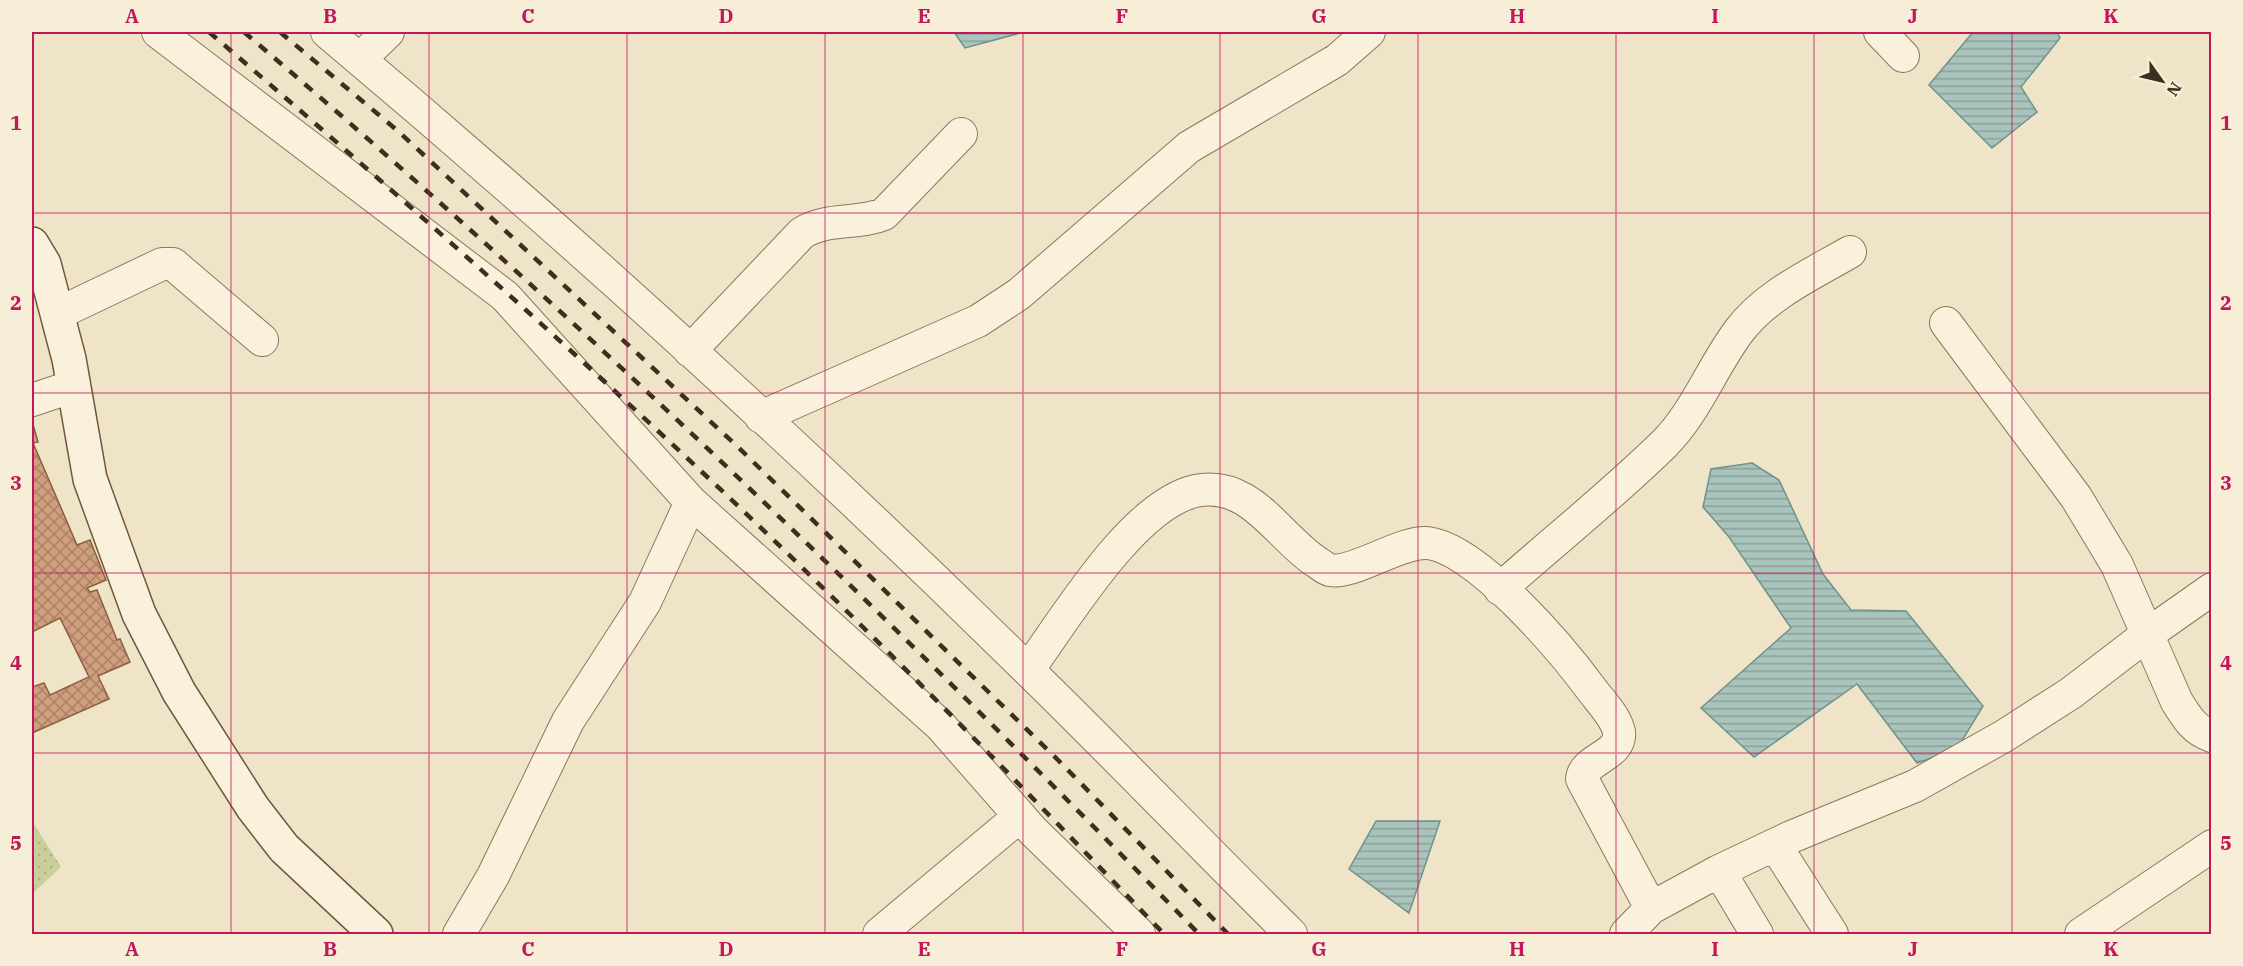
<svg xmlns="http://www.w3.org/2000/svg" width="2243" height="966" font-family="'IBM Plex Serif',serif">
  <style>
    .grass { fill: url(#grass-dots) }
    .water { fill: url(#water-rules); stroke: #6f938a; stroke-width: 1.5 }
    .building { fill: url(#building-cross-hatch); stroke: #8d5f41; stroke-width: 1.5 }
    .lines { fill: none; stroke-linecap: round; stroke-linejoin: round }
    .street-casing { stroke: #8d765c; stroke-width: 34 }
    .secondary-casing { stroke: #6f573f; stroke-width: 36 }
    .street { stroke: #faf1dc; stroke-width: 32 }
    .secondary { stroke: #faf1dc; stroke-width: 33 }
    .rail { stroke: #3d2e20; stroke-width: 4.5; stroke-dasharray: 10 10; stroke-linecap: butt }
    .grid { fill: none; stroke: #c2185b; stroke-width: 1.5; stroke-opacity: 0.55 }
    .neatline { fill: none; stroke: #c2185b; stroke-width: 2 }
    .grid-label { font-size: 20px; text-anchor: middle; font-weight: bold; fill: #c2185b }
  </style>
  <defs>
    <pattern id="grass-dots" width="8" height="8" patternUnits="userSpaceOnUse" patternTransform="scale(1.5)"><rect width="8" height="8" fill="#c9cf9b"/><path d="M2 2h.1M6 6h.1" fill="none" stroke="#aeb285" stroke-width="1.8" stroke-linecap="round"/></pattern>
    <pattern id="water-rules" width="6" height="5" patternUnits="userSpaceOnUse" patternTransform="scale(1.5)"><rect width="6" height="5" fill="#a9c4bc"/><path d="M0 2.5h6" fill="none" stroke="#8ba098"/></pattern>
    <pattern id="building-cross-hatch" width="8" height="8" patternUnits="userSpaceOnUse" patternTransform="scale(1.5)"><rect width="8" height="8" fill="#cf9f7d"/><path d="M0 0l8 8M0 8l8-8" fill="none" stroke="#a98266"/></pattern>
  </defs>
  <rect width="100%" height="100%" fill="#f0e4c8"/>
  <path class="grass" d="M 32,821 L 61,867 L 32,894 Z"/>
  <path class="water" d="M 954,32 L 1024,32 L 965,48 Z
    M 1973,32 L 2057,32 L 2060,38 L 2021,87 L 2037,112 L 1992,148 L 1929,85 Z
    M 1752,463 L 1779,480 L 1823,574 L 1851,610 L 1906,611 L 1983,706 L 1957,749 L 1917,763 L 1857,684 L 1754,757 L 1701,708 L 1791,628 L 1729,537 L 1703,507 L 1711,469 Z
    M 1376,821 L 1440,821 L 1409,913 L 1349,869 Z"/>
  <path class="building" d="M 32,421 L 38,442 L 33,443 L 77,545 L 90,540 L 106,580 L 87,588 L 90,592 L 97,590 L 117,640 L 120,639 L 130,662 L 98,676 L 109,699 L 32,733 L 32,687 L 44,683 L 50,695 L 89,677 L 60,618 L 32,632 Z"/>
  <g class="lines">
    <g class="street-casing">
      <path id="street" d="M 158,32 L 505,296 L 691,502 L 940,725 L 1033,831 L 1139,934
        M 327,32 C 569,235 803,449 1029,671 C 1117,757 1203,847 1291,934
        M 1880,32 L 1903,56
        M 360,59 L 388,32
        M 57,314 L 162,264 L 173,264 L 262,340
        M 1946,323 L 2076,497 L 2117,565 L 2177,702 C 2187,718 2194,730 2212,736
        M 690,351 L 802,233 C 827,217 858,225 884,214 L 961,134
        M 32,400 L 74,386
        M 761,417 L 978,321 L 1019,294 L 1189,147 L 1337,60 L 1369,32
        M 1500,589 C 1554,541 1612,495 1664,444 C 1696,412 1712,367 1739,331 C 1766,295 1812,274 1850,252
        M 1028,670 C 1066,618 1132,506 1195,491 C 1249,479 1277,535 1315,561 C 1319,563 1325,569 1330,570 C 1352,575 1397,543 1425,543 C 1474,544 1564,652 1592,690 C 1601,702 1616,717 1619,732 C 1622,756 1584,758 1582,779 L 1651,908
        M 1775,845 L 1832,934
        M 1719,871 L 1757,934
        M 459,934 L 493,876 L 568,721 L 645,602 L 691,502
        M 879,934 L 1020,816
        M 1626,934 L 1651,908 L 1719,871 L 1791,837 L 1915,786 L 2004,736 L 2071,693 L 2148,634 L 2212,589
        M 2081,934 L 2212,846"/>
    </g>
    <g class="secondary-casing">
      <path id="secondary" d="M 32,244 L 44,264 L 69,359 L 90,479 L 139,614 L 179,692 L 253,808 L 284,848 L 376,934"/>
    </g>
    <use href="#street" class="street"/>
    <use href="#secondary" class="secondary"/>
    <path class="rail" d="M 209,32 C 376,175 541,321 702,472 C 861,621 1013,777 1164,934
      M 244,32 C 578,316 894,621 1199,934
      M 280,32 L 398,131 L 739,448 L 1058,760 L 1228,934"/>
  </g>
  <path class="grid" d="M 231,32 L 231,934M 429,32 L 429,934M 627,32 L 627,934M 825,32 L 825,934M 1023,32 L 1023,934M 1220,32 L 1220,934M 1418,32 L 1418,934M 1616,32 L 1616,934M 1814,32 L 1814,934M 2012,32 L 2012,934M 32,213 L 2212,213M 32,393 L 2212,393M 32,573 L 2212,573M 32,753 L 2212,753"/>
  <rect width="2243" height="966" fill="none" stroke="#f7eed8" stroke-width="66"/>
  <g transform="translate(2162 81) rotate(124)" stroke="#f7eed8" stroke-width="4.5" paint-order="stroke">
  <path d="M0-4.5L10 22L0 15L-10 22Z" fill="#3d2e20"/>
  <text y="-9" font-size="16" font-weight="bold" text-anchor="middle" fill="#3d2e20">N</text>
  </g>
  <rect x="33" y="33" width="2177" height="900" class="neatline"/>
  <g class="grid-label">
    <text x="132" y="23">A</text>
    <text x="330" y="23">B</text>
    <text x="528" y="23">C</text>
    <text x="726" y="23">D</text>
    <text x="924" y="23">E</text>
    <text x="1122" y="23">F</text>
    <text x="1319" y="23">G</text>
    <text x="1517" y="23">H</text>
    <text x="1715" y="23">I</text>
    <text x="1913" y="23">J</text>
    <text x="2111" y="23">K</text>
    <text x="16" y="130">1</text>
    <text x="2226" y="130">1</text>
    <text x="16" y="310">2</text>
    <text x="2226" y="310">2</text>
    <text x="16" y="490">3</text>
    <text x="2226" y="490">3</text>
    <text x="16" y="670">4</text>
    <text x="2226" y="670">4</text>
    <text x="16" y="850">5</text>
    <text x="2226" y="850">5</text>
    <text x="132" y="956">A</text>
    <text x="330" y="956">B</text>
    <text x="528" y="956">C</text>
    <text x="726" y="956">D</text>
    <text x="924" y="956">E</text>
    <text x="1122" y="956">F</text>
    <text x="1319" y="956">G</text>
    <text x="1517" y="956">H</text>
    <text x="1715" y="956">I</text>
    <text x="1913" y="956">J</text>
    <text x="2111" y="956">K</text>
  </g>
</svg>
